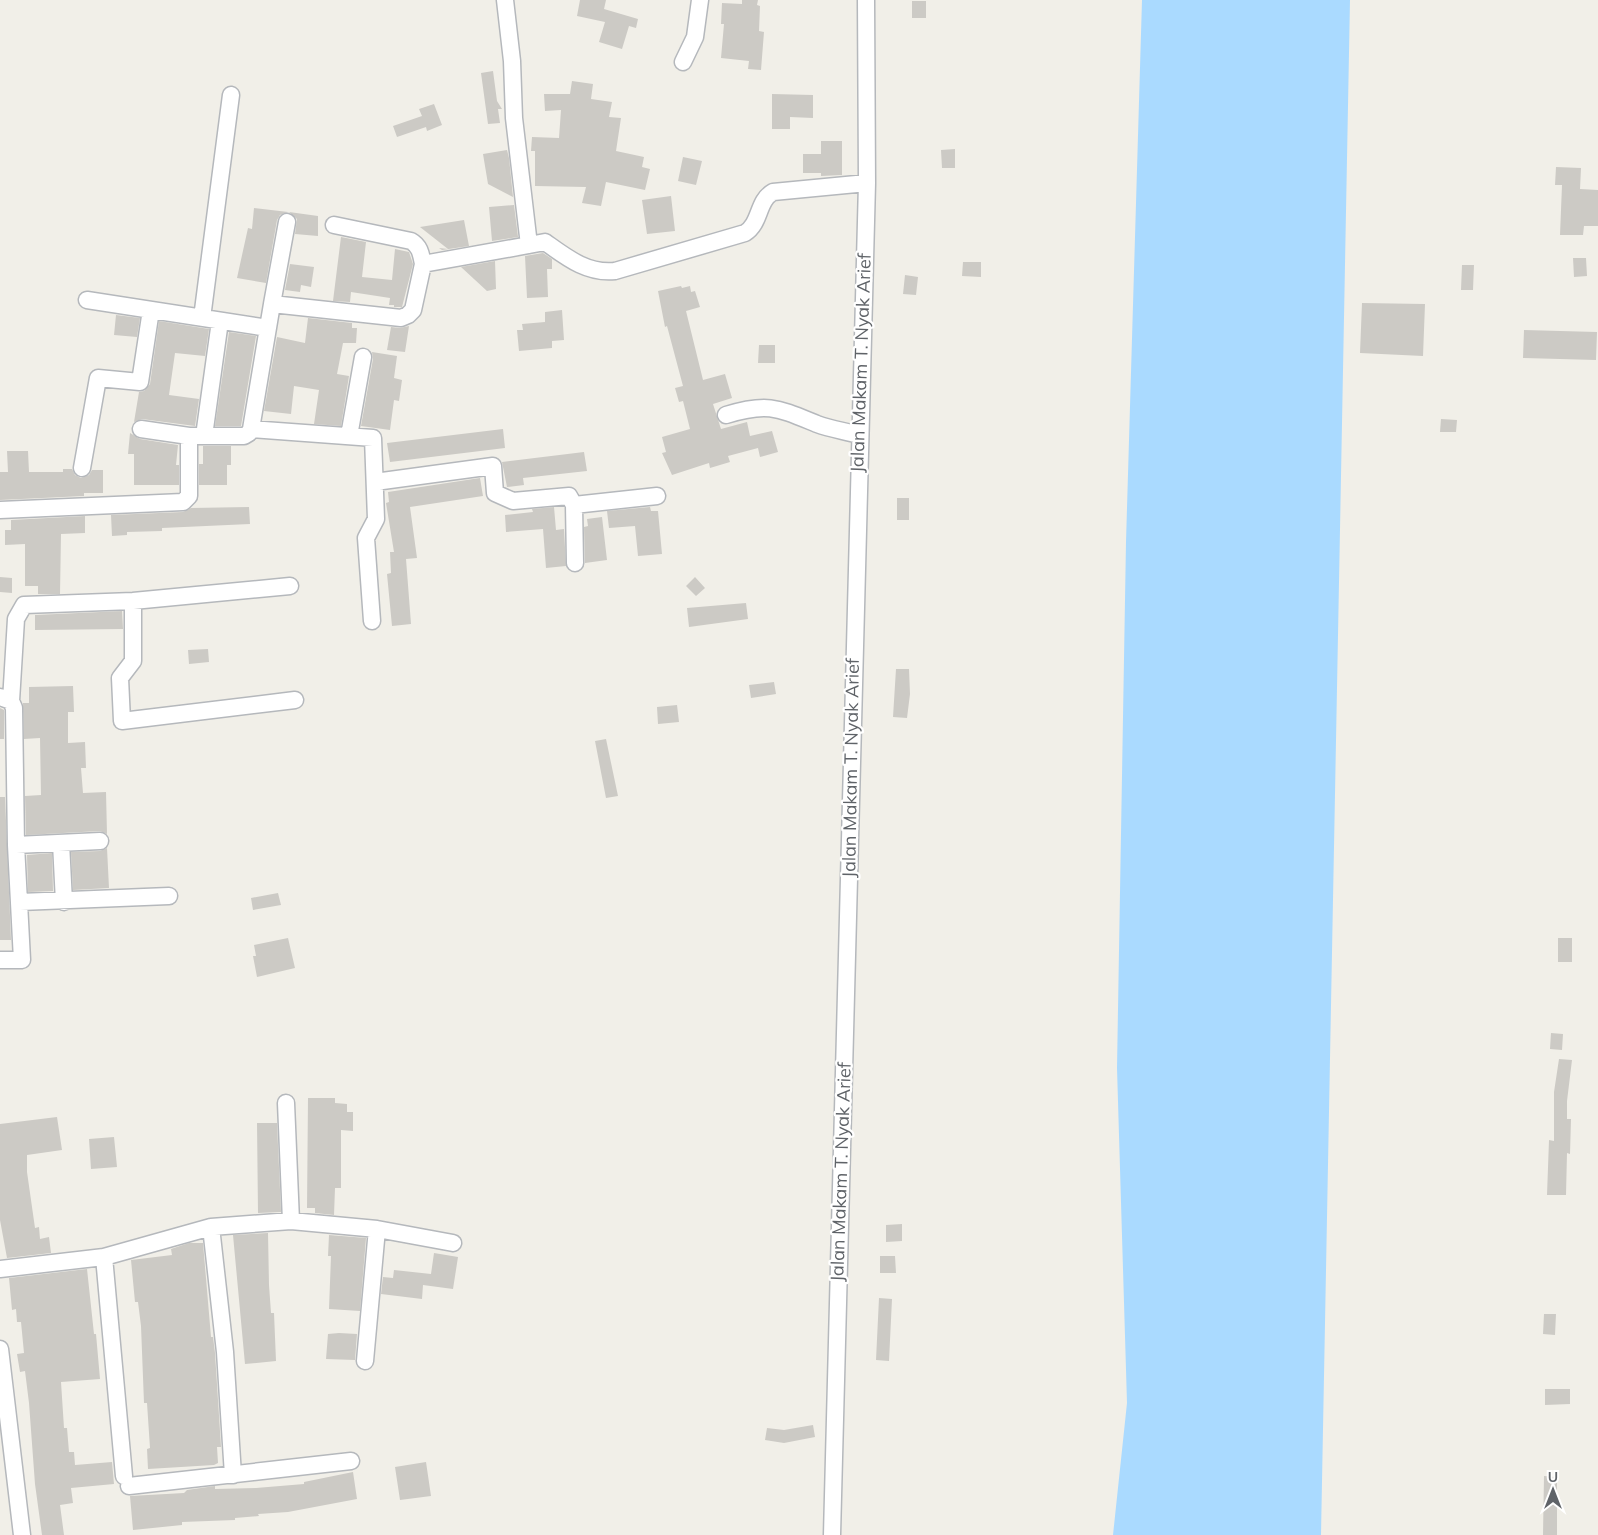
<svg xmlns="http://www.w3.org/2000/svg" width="1598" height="1535" font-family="Mulish,sans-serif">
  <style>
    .water { fill: #aadaff }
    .building { fill: #cccac5 }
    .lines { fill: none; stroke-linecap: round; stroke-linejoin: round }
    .minor-casing { stroke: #b5b8bc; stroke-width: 19 }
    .minor { stroke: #fff; stroke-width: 16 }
    .labels { text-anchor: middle; stroke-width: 4.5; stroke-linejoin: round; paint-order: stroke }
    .street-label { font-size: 18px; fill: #5f6368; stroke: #fff }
  </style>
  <rect width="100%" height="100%" fill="#f1efe8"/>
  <path class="water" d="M 1142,0 L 1350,0 L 1321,1535 L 1113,1535 L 1127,1403 L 1117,1068 L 1126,542 Z"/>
  <path class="building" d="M 580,0 L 606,0 L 604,9 L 638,19 L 636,28 L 629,26 L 622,49 L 599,42 L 605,22 L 577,16 Z
    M 742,0 L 758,0 L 757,5 L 760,6 L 759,31 L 764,32 L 761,70 L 748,69 L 749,61 L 721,58 L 724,24 L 721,24 L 722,3 L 742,4 Z
    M 912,1 L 926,1 L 926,18 L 912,18 Z
    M 493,71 L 497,101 L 502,109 L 498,109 L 500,123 L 488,124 L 481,73 Z
    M 572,81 L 593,84 L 591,99 L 612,102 L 609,117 L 621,118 L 616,151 L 644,157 L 642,167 L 650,169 L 645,190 L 606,182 L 601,206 L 582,203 L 586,187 L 535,186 L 535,151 L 531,151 L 532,137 L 559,138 L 561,110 L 545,111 L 544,94 L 570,94 Z
    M 772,94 L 813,95 L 813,118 L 790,117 L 790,129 L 772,129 Z
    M 434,104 L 442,125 L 427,131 L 426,127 L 397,137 L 393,126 L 422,116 L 419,109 Z
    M 821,141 L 842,141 L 842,175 L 821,176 L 821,173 L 803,173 L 803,154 L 821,154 Z
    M 955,149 L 955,168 L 942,168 L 941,150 Z
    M 507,150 L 509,158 L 513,197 L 488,184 L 483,154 Z
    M 683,157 L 702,161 L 696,185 L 678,181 Z
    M 1556,167 L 1581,168 L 1580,189 L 1598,190 L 1598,226 L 1584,226 L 1583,235 L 1560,235 L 1562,185 L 1555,185 Z
    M 671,196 L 675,231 L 647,234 L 642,200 Z
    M 514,205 L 518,237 L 492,241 L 489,207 Z
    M 254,208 L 288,212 L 280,215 L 277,220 L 266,283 L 237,278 L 248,228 L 252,229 Z
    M 289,212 L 318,216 L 318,236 L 295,234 L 297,219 Z
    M 464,220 L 469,246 L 442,250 L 439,248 L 448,249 L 420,227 Z
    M 341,237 L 366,242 L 362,277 L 392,280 L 395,249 L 409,252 L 413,264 L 402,307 L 394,307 L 394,305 L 389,305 L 390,298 L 351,292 L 350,302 L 333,301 Z
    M 543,253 L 552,259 L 552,269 L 547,269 L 548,297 L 527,298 L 525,256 Z
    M 1573,258 L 1586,258 L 1587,276 L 1574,277 Z
    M 495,261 L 496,289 L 487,291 L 461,267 Z
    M 963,262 L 981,262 L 981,277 L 962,276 Z
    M 290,264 L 314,267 L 311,287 L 301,285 L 300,292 L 285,290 Z
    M 1462,265 L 1474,265 L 1473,290 L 1461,290 Z
    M 905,275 L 918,277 L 916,295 L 903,294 Z
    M 681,286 L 682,288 L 690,286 L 691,292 L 695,291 L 700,307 L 686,311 L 703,380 L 725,374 L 732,398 L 713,404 L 721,429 L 747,422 L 750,436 L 772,431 L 778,452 L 760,457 L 758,448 L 728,456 L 730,462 L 710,468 L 709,463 L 672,475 L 662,453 L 666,452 L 662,437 L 690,429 L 683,401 L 679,402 L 675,388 L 683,386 L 667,326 L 665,327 L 658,291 Z
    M 1362,303 L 1425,304 L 1423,356 L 1360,353 Z
    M 562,310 L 564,340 L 552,341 L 552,348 L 519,351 L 517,330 L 523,330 L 522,324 L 545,322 L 545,312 Z
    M 116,315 L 140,318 L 137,337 L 114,335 Z
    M 308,318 L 352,323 L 352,328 L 357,328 L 356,343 L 343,343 L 337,374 L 349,376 L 341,426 L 314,424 L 319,390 L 294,386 L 291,414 L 264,411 L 277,337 L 305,343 Z
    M 159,321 L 209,329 L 205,356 L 175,353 L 169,395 L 199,399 L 195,426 L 142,419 L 134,422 L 139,392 L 144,391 L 150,384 Z
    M 409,326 L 405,352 L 387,350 L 391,327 L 400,328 Z
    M 1524,330 L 1597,332 L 1596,360 L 1523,358 Z
    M 229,332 L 256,336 L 241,426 L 215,426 Z
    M 759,345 L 775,345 L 775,363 L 758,363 Z
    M 372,352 L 397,356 L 394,378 L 402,380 L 399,401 L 394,400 L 390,430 L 361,426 L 373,359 Z
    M 1441,419 L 1457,420 L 1456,432 L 1440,432 Z
    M 503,429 L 505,448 L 390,462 L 387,443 Z
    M 130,433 L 140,439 L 178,445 L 176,465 L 179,465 L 179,485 L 134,485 L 134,454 L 128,454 Z
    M 203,446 L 231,446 L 231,465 L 227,465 L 227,485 L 199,485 L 199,464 L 203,464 Z
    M 7,451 L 28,451 L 29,472 L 63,472 L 63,469 L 72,469 L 75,475 L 81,478 L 89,475 L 92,470 L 103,470 L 103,493 L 84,493 L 84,496 L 0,500 L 0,472 L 8,472 Z
    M 584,452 L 587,471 L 523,478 L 524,485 L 507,487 L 502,462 Z
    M 480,478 L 483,496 L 410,507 L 417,558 L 406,559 L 411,624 L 392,626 L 387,574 L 391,573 L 390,552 L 394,552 L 386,503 L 389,502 L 388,492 Z
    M 897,498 L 909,498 L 909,520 L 897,520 Z
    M 249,507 L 250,524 L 162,528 L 162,531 L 127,532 L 127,535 L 112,536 L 111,515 L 183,512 L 191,508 Z
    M 554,507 L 556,530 L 564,529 L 566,566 L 546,568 L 543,529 L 506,532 L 505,515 L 533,512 L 532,509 Z
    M 650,507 L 651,511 L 658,511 L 662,554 L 638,556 L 635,526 L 609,528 L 607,511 Z
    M 85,516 L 85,533 L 61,534 L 60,594 L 38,594 L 38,586 L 25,586 L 25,544 L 5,545 L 5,530 L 11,530 L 11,520 Z
    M 602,517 L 607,560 L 585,563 L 584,527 L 588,526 L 587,519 Z
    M 0,577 L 12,578 L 12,593 L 0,592 Z
    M 695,577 L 705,588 L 696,596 L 686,586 Z
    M 746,603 L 748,619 L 689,627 L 687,608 Z
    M 122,611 L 123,629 L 35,630 L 35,615 Z
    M 208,649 L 209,662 L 189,664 L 188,650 Z
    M 896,669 L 909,669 L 910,694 L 907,718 L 893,717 Z
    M 774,682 L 776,694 L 751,698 L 749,685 Z
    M 73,686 L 74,712 L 68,712 L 68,743 L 85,742 L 86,768 L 81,768 L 83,793 L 106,792 L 107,834 L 100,831 L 26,835 L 25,796 L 41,795 L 40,738 L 24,739 L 23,703 L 29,703 L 29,687 Z
    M 677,705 L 679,722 L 658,724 L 657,707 Z
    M 0,708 L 4,710 L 4,739 L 0,739 Z
    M 606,739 L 618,796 L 606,798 L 595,741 Z
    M 0,797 L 5,797 L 11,940 L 0,940 Z
    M 107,848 L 109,888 L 73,890 L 71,852 L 100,851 Z
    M 52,853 L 53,891 L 28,892 L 27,855 Z
    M 278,893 L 281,905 L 253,910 L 251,898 Z
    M 288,938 L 295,968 L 257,977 L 253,956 L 256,956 L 254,945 Z
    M 1558,938 L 1572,938 L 1572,962 L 1558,962 Z
    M 1551,1033 L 1563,1034 L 1562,1050 L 1550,1049 Z
    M 1559,1059 L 1572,1060 L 1567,1101 L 1567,1119 L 1571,1119 L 1570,1154 L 1567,1153 L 1566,1195 L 1547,1195 L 1549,1140 L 1554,1141 L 1554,1092 Z
    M 308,1098 L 335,1098 L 335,1103 L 347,1104 L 347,1112 L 353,1112 L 353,1131 L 341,1130 L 341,1188 L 335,1188 L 334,1215 L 315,1213 L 315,1208 L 307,1208 Z
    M 57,1117 L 62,1150 L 27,1155 L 27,1172 L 35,1228 L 39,1227 L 40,1239 L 49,1237 L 51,1253 L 7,1258 L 0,1220 L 0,1124 Z
    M 257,1123 L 277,1123 L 281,1212 L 258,1213 Z
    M 114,1137 L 117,1167 L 91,1169 L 89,1139 Z
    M 902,1224 L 902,1241 L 886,1242 L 886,1225 Z
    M 268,1233 L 269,1285 L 271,1313 L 274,1313 L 276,1361 L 245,1364 L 233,1235 Z
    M 329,1235 L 366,1238 L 360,1311 L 329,1309 L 331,1256 L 328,1256 Z
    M 189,1243 L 203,1243 L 211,1337 L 213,1337 L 215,1353 L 221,1447 L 217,1447 L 218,1463 L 214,1465 L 148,1469 L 147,1449 L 150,1448 L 147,1403 L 144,1403 L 141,1326 L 138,1302 L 135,1302 L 131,1260 L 172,1255 L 171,1249 Z
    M 434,1253 L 458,1257 L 453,1289 L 423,1285 L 422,1299 L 381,1294 L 383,1277 L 393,1278 L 394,1270 L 431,1274 Z
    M 880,1256 L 895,1256 L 896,1273 L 880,1273 Z
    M 87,1269 L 94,1334 L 96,1334 L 100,1379 L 61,1382 L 64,1428 L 67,1428 L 69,1452 L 74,1452 L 75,1465 L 112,1462 L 114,1484 L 71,1488 L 73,1503 L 60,1505 L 64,1535 L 42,1535 L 35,1484 L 29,1403 L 25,1371 L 20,1372 L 17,1354 L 24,1353 L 21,1322 L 17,1322 L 16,1309 L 12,1310 L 9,1278 Z
    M 879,1298 L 892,1299 L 889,1361 L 876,1360 Z
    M 1544,1314 L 1556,1314 L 1555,1335 L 1543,1334 Z
    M 339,1333 L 357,1334 L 355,1360 L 326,1359 L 328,1334 Z
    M 1545,1389 L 1570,1389 L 1570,1404 L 1545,1405 Z
    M 813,1425 L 815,1437 L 784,1443 L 765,1440 L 767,1428 L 784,1430 Z
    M 426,1462 L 431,1496 L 400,1500 L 395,1467 Z
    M 353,1472 L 357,1499 L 288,1512 L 258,1514 L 259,1516 L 235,1518 L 235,1520 L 182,1522 L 182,1525 L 133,1530 L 130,1496 L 184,1493 L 187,1490 L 215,1486 L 215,1489 L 256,1488 L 304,1484 L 304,1482 Z
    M 1544,1476 L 1557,1477 L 1557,1535 L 1543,1535 Z"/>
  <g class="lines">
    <g class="minor-casing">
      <path id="minor" d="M 505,0 L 512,61 L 514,118 L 529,245 L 545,242 C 566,257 587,274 615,271 L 745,233 C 761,223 757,201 773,192 L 867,183
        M 683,62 L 695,37 L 700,0
        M 334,225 L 411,241 C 420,246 421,254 423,264
        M 87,300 L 268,328
        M 272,304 L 287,222
        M 202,318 L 231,95
        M 726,415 C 768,402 778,408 817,424 C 830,429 845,431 859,435
        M 141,429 L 189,436
        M 251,429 L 373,438 L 376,519 L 366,538 L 372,621
        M 204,436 L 220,321
        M 349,436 L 363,357
        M 82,468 L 98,378 L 140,382 L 151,310
        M 375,482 L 493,466 L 495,493 L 513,501 L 569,496 L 574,505 L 575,563
        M 574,505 L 657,496
        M 0,510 L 183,502 L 189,496 L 189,436 L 244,436 L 249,433 L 251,429 L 272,304 L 401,318 L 408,315 L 413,310 L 423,264 L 529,245
        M 133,601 L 133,661 L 120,678 L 122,721 L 295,700
        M 0,697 L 11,701 L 14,708 L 16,845 L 22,960 L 0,960
        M 11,701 L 16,619 L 24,605 L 133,601 L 290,586
        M 61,843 L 64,902
        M 16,845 L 100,841
        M 20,902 L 169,896
        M 291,1221 L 377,1229 L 453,1243
        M 211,1227 L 225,1352 L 233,1475
        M 104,1257 L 124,1476
        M 0,1269 L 104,1257 L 211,1227 L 291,1221 L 286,1103
        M 0,1349 L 22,1535
        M 365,1361 L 377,1229
        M 129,1486 L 351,1461
        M 832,1535 L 867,183 L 866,0"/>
    </g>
    <use href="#minor" class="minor"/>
  </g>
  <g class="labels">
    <g class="street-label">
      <text transform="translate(861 363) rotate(-88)" y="6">Jalan Makam T. Nyak Arief</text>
      <text transform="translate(851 768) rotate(-89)" y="6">Jalan Makam T. Nyak Arief</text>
      <text transform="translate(841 1172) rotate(-88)" y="6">Jalan Makam T. Nyak Arief</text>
    </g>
  </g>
  <g transform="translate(1553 1490)" stroke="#ffffff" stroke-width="4" paint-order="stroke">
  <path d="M0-4L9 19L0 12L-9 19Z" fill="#5f6368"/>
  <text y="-8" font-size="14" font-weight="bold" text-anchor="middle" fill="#5f6368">U</text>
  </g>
</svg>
